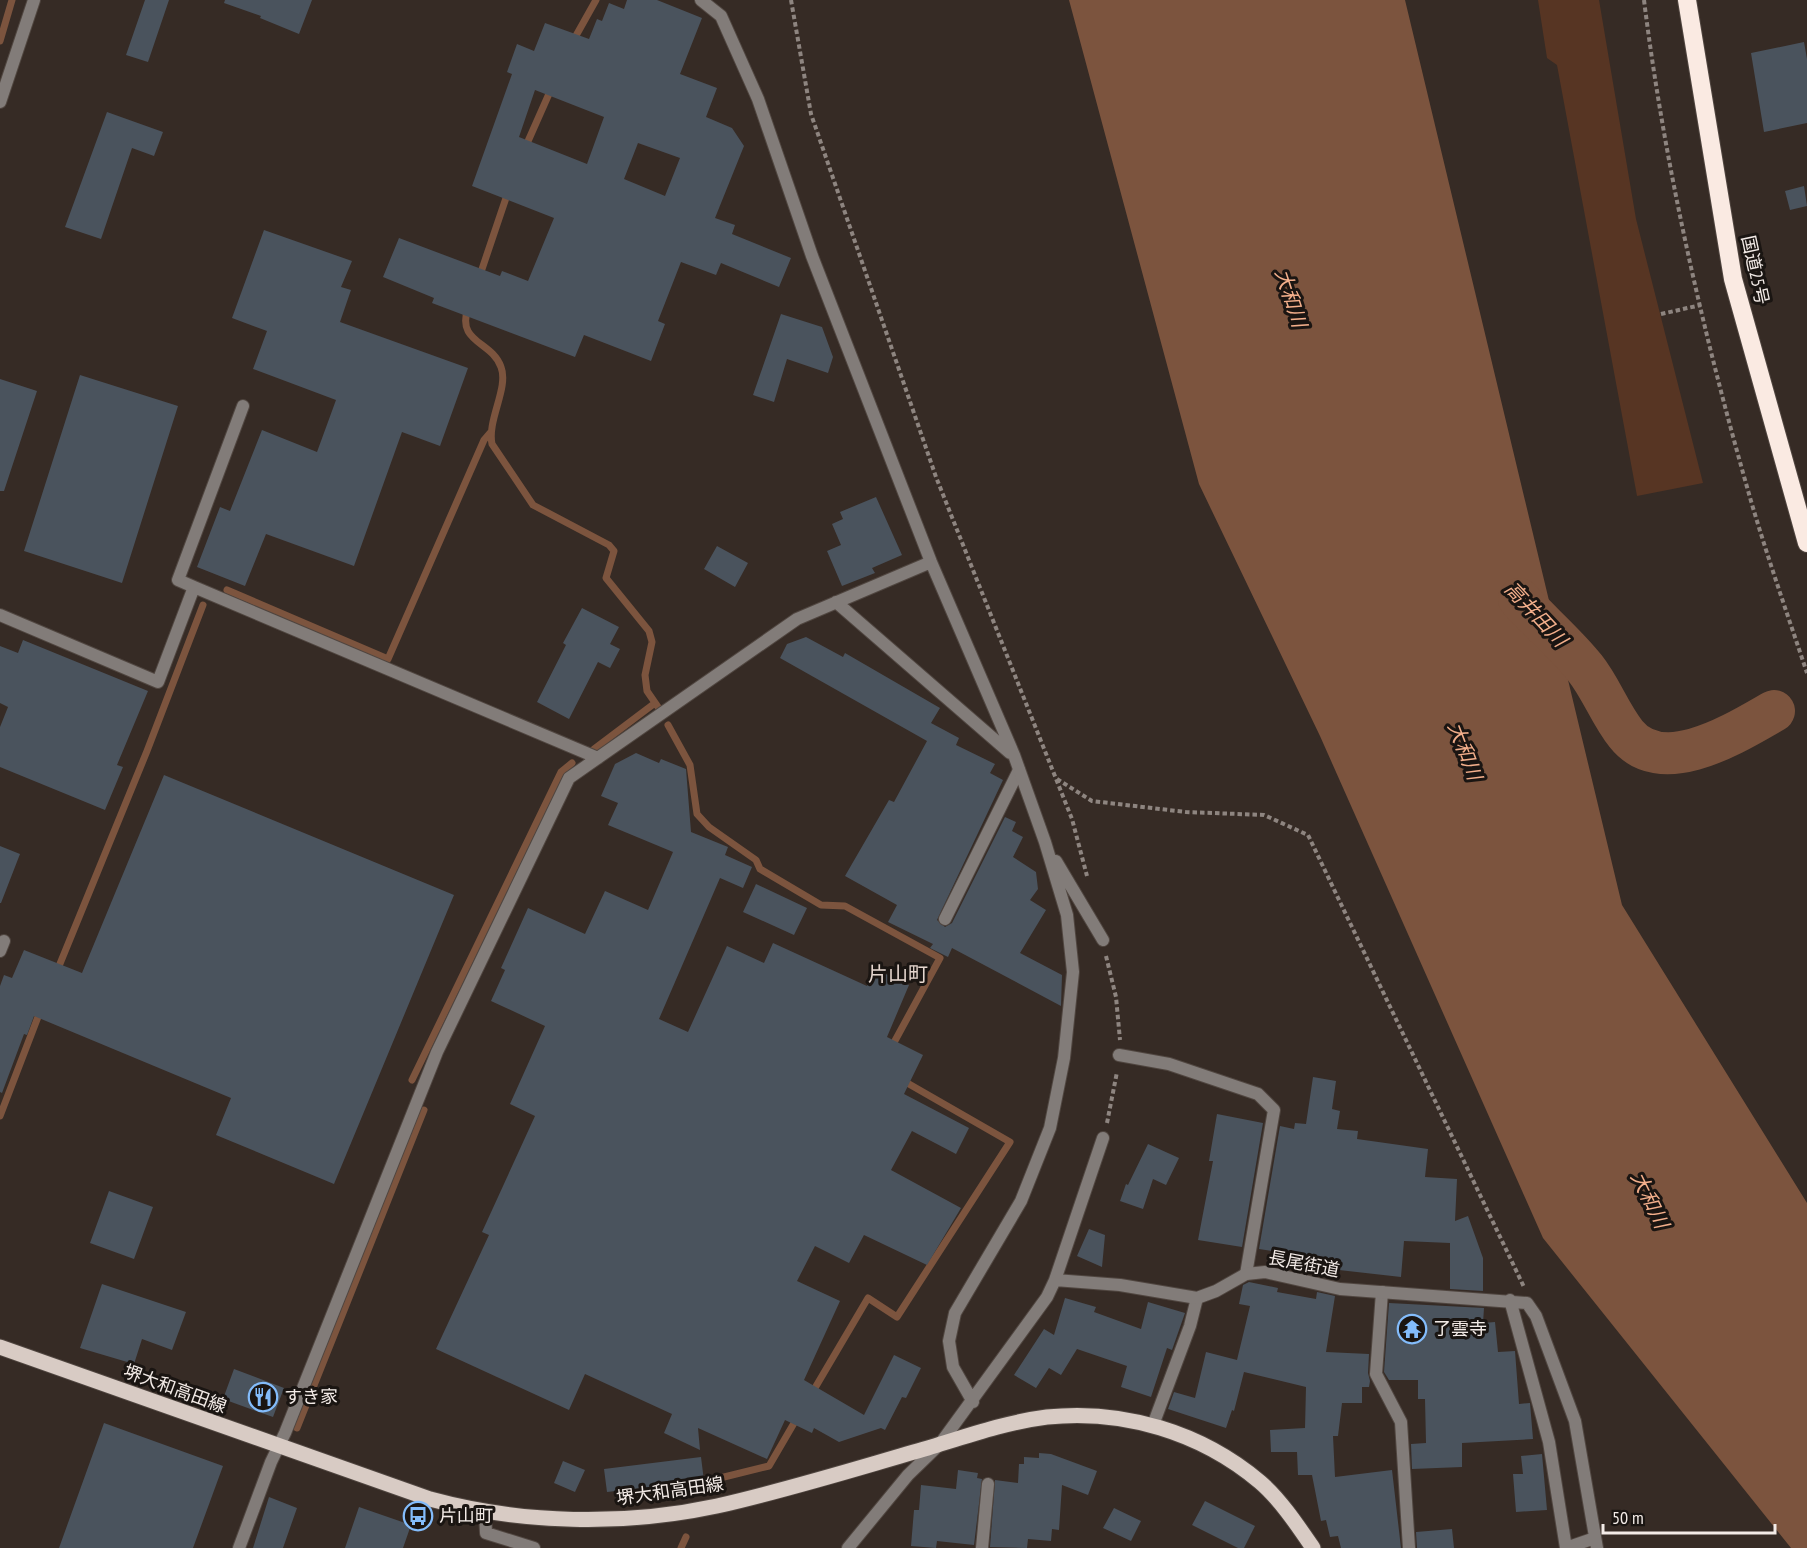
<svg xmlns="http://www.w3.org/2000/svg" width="1807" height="1548" font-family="'PT Sans Narrow','Noto Sans JP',sans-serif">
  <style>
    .green { fill: #573523 }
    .water { fill: #7c543e }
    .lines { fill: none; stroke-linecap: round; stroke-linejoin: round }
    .stream { stroke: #7c543e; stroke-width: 7 }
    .river { stroke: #7c543e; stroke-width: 42 }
    .building { fill: #4a535d; fill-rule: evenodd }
    .lane-casing { stroke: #504640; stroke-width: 14 }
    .street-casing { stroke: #504640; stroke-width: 14 }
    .primary-casing { stroke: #504640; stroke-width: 17 }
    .highway-casing { stroke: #504640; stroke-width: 20 }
    .path { stroke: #8e8580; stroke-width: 4; stroke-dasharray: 4.5 3; stroke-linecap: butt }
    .lane { stroke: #827c79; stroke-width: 12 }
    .street { stroke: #827c79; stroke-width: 12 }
    .primary { stroke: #d8cbc4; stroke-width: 15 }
    .highway { stroke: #faeae2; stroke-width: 18 }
    .labels { text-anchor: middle; stroke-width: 6; stroke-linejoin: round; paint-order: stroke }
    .street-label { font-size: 18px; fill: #f3ebe7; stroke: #1a1512 }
    .poi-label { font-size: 18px; fill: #f3ebe7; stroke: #1a1512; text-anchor: start }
    .water-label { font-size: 20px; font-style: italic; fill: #f3af8b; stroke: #1a1512 }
    .neighbourhood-label { font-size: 20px; fill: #e5d6ce; stroke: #1a1512 }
  </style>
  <rect width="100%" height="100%" fill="#362b25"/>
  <path class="green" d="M 1538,0 L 1599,0 L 1636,219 L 1703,483 L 1637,496 L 1557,65 L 1547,58 Z"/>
  <path class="water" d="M 1069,0 L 1405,0 L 1622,905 L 1807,1203 L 1807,1548 L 1791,1548 L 1543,1238 L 1320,736 L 1199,484 Z"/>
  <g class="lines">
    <path class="stream" d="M 0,41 L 12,0
      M 573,41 L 596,0
      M 525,148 L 552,87
      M 479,278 L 508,192
      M 468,308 C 456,343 492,341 501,367 C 509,388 487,420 492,444 L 533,505 L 609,545 L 614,551 L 606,578 L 649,631 L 652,642 L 645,675 L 647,691 L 658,707
      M 227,590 L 388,659 L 484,440 L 490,433
      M 668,725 L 690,765 L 697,814 L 709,827 L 756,860 L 760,869 L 821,905 L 845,906 L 940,958 L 891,1048
      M 594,749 L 655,703
      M 57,971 L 147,751 L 203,605
      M 412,1080 L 561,772 L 572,763
      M 0,1116 L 41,1009
      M 812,1393 L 868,1298 L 897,1317 L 1010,1142 L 902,1080
      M 297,1428 L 424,1110
      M 712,1480 L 769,1466 L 797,1418
      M 681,1548 L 686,1537"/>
    <path class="river" d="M 1519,599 C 1539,621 1567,645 1585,668 C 1601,688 1610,714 1626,734 C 1662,780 1737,732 1774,711"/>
  </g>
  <path class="building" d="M 145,0 L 169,0 L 148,62 L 126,55 Z
    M 225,0 L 312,0 L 299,34 L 260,18 L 261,16 L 224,3 Z
    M 627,0 L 657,0 L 702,18 L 680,74 L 717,88 L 706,117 L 732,128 L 744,146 L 715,218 L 735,225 L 732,234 L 791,258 L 779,287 L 721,263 L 716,275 L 681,262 L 658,321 L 665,324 L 651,361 L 584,335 L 575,357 L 432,303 L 434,298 L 383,277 L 399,238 L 500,276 L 502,271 L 528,281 L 554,218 L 472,186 L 512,74 L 507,72 L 517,44 L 534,51 L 545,23 L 589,39 L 597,19 L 602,21 L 609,3 L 624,9 ZM 535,90 L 604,117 L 587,164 L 519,137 ZM 638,143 L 680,158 L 665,196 L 624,179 Z
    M 1804,42 L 1807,59 L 1807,123 L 1764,132 L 1751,53 Z
    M 107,112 L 163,132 L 154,156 L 132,148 L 101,239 L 65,227 Z
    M 1804,186 L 1807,206 L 1790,210 L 1785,191 Z
    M 264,230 L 352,261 L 341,287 L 351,290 L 340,322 L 468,368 L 440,446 L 402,432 L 354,566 L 266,534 L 245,586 L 197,567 L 220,507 L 230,511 L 262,430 L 317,452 L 336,400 L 253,369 L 267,331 L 232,318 Z
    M 781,314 L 822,327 L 833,357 L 828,373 L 787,359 L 774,402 L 753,395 Z
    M 80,375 L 178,406 L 122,583 L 24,551 Z
    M 0,379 L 37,391 L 4,491 L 0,491 Z
    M 876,497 L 902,555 L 872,568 L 875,573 L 842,586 L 827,551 L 841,545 L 832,524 L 843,519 L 840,512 Z
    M 717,546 L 748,563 L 735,587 L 704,569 Z
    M 582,608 L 619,627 L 610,644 L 620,649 L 610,668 L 598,662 L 569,719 L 537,702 L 566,645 L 563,643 Z
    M 806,637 L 843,657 L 845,653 L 940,708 L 931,723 L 959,738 L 956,745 L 995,764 L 990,773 L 1003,780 L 937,920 L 945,927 L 952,923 L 1005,817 L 1016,822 L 1012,831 L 1023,837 L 1013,857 L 1036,872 L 1038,889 L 1030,900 L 1046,910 L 1020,953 L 1062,975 L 1061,1006 L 952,948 L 948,957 L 930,948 L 933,944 L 888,922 L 897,905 L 845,876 L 889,800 L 894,802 L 927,741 L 780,658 L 787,644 Z
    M 23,640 L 148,691 L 117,765 L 123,767 L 105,810 L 0,767 L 0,727 L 8,707 L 0,703 L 0,646 L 18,653 Z
    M 636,753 L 659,763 L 661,759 L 686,769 L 691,832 L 728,847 L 725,855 L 752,867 L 743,888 L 720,878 L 659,1019 L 688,1032 L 727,946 L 764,963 L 773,943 L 867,986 L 875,969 L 909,985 L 887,1037 L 923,1055 L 904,1094 L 969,1128 L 956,1154 L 912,1131 L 891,1170 L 961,1208 L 927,1265 L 864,1235 L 849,1263 L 815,1246 L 797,1281 L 840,1301 L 804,1380 L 864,1415 L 894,1355 L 921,1368 L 906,1398 L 902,1397 L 885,1430 L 881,1428 L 839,1442 L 814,1428 L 812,1433 L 785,1420 L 767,1459 L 698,1428 L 700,1450 L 664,1433 L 672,1414 L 585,1374 L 569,1410 L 436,1349 L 489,1235 L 482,1232 L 535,1116 L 510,1104 L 545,1026 L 491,1001 L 505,970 L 501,968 L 528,908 L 585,934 L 605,891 L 648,910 L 673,852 L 608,825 L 618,803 L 601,796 L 615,764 Z
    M 164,775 L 454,895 L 334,1184 L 216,1135 L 231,1098 L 34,1016 L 27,1035 L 24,1034 L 2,1093 L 0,1092 L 0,986 L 4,975 L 12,978 L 24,950 L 82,973 Z
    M 0,846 L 20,854 L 1,903 L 0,903 Z
    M 756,884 L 807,908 L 794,935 L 743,912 Z
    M 1313,1077 L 1336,1081 L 1332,1109 L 1340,1111 L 1337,1129 L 1358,1131 L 1357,1139 L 1428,1149 L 1425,1177 L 1457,1179 L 1455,1221 L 1468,1216 L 1483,1258 L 1483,1291 L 1450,1289 L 1450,1243 L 1404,1241 L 1401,1277 L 1339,1270 L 1337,1280 L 1320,1276 L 1322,1259 L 1259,1249 L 1280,1126 L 1294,1129 L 1295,1123 L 1306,1124 Z
    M 1217,1114 L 1263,1123 L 1242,1247 L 1198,1240 L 1213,1161 L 1209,1161 Z
    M 1148,1144 L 1179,1158 L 1166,1185 L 1153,1179 L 1143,1209 L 1120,1201 L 1126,1184 L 1128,1185 Z
    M 109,1191 L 153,1207 L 134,1259 L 90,1243 Z
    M 1089,1229 L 1105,1235 L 1102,1267 L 1077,1256 Z
    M 1249,1282 L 1278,1288 L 1277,1292 L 1316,1299 L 1317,1292 L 1335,1296 L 1326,1352 L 1369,1354 L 1368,1373 L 1370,1381 L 1369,1387 L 1362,1387 L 1362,1403 L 1342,1403 L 1338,1436 L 1333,1436 L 1335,1477 L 1392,1470 L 1401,1548 L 1341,1548 L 1338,1536 L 1330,1537 L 1326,1520 L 1321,1521 L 1312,1475 L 1298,1475 L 1297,1452 L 1271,1452 L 1270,1430 L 1305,1428 L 1306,1387 L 1244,1372 L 1234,1411 L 1232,1410 L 1226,1428 L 1168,1409 L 1174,1392 L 1195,1398 L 1206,1352 L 1237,1360 L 1250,1306 L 1239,1304 L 1243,1285 Z
    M 102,1284 L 186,1312 L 172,1350 L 142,1339 L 134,1364 L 80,1348 Z
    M 1065,1298 L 1096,1307 L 1094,1312 L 1141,1329 L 1148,1302 L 1185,1313 L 1172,1350 L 1167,1348 L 1151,1397 L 1121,1387 L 1127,1366 L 1077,1349 L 1061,1375 L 1049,1368 L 1036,1388 L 1014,1375 L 1044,1329 L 1054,1335 Z
    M 1389,1303 L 1484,1308 L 1483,1323 L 1495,1322 L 1498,1352 L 1515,1351 L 1519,1404 L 1530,1403 L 1533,1439 L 1462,1443 L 1462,1467 L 1412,1469 L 1411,1444 L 1426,1443 L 1425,1399 L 1418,1399 L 1418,1380 L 1389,1380 L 1384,1372 Z
    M 234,1369 L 284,1388 L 273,1417 L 223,1399 Z
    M 104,1423 L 223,1466 L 193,1548 L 59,1548 Z
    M 1039,1453 L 1051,1454 L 1097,1471 L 1088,1495 L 1062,1485 L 1059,1530 L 1052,1529 L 1051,1541 L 1028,1539 L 1027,1548 L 990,1547 L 995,1480 L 1018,1483 L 1019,1464 L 1024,1464 L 1024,1457 L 1039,1458 Z
    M 1542,1454 L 1547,1510 L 1516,1512 L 1513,1474 L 1523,1474 L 1521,1456 Z
    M 701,1457 L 704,1481 L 607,1492 L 604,1469 Z
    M 563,1461 L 585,1470 L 575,1492 L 554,1483 Z
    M 958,1470 L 978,1473 L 977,1478 L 982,1479 L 974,1545 L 937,1541 L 936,1548 L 911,1546 L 914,1510 L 919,1510 L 921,1485 L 956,1489 Z
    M 269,1497 L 297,1508 L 283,1548 L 253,1548 Z
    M 1205,1501 L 1255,1526 L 1244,1548 L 1238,1548 L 1192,1525 Z
    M 359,1507 L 411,1525 L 403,1548 L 345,1548 Z
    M 1114,1508 L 1141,1521 L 1131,1541 L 1103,1528 Z
    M 1452,1529 L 1454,1548 L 1417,1548 L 1416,1532 Z"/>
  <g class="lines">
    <g class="lane-casing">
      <path id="lane" d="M 945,919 L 1019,770
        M 1119,1055 L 1169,1064 L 1258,1094 L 1274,1110 L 1246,1274
        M 1382,1292 L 1376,1374 L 1401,1422 L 1409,1548
        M 1153,1425 L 1190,1326 L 1197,1298
        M 982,1548 L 988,1484"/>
    </g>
    <g class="street-casing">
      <path id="street" d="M 701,0 L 721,16 L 758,99 L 812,256 L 931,562 L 1014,755 L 1045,842 L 1067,915 L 1073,972 L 1064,1058 L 1050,1128 L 1021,1201 L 955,1313 L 949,1341 L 953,1367 L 973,1402
        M 0,102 L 34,0
        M 194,587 L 598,758
        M 836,602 L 1010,753
        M 0,615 L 158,682 L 194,587 L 178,580 L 243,406
        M 1056,861 L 1103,940
        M 0,951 L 4,941
        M 1055,1280 L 1103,1138
        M 1510,1300 L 1549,1442 L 1566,1548
        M 485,1511 L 486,1533 L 534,1548
        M 239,1548 L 271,1462 L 285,1433 L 437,1052 L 569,778 L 797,619 L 931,562
        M 848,1548 L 908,1475 L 940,1444 L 1047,1297 L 1055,1280 L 1120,1285 L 1197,1298 L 1216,1291 L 1246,1274 L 1265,1272 L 1340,1289 L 1527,1303 L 1536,1316 L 1575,1421 L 1597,1548
        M 1566,1548 L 1595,1538"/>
    </g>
    <g class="primary-casing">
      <path id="primary" d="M 0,1347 L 430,1499 C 522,1524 624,1526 717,1506 C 788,1490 858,1468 928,1448 C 967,1436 1007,1422 1047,1417 C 1123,1409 1201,1432 1260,1482 C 1280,1499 1298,1526 1313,1548"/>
    </g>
    <g class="highway-casing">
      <path id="highway" d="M 1687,0 L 1733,279 L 1807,543"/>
    </g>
    <path class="path" d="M 791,0 L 811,114 L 936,477 L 1072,819 L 1087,876
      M 1644,0 C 1665,169 1704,337 1751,501 C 1768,559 1788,616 1807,673
      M 1661,314 L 1701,305
      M 1057,779 L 1092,801 L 1186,812 L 1264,815 L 1308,835 L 1524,1287
      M 1106,956 L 1116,997 L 1120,1040
      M 1107,1123 L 1117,1072"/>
    <use href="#lane" class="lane"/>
    <use href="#street" class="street"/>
    <use href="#primary" class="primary"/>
    <use href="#highway" class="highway"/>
  </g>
  <defs>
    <g id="temple-ring" transform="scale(1.5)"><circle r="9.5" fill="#1a1512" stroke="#83bcfb" stroke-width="1.5"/><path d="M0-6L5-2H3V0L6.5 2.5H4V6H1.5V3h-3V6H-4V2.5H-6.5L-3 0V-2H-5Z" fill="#83bcfb"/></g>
    <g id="restaurant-ring" transform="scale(1.5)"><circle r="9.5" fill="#1a1512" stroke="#83bcfb" stroke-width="1.5"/><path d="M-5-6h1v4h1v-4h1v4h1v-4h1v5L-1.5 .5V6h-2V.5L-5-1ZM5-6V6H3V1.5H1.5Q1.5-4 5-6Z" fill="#83bcfb"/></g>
    <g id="bus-ring" transform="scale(1.5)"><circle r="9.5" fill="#1a1512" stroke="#83bcfb" stroke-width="1.5"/><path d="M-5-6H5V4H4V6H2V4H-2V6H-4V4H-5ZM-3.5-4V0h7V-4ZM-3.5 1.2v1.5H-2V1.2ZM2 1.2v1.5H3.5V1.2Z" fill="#83bcfb"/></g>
  </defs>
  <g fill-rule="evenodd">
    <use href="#temple-ring" x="1412" y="1329"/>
    <use href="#restaurant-ring" x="263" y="1397"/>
    <use href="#bus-ring" x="418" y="1516"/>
  </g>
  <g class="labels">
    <g class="street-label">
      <text transform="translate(1755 270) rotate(78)" y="6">国道25号</text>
      <text transform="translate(1304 1264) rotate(11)" y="6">長尾街道</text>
      <text transform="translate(175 1389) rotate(20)" y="6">堺大和高田線</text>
      <text transform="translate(670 1491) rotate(-8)" y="6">堺大和高田線</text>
    </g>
    <g class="poi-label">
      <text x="1433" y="1335">了雲寺</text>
      <text x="284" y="1403">すき家</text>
      <text x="439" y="1522">片山町</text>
    </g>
    <g class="water-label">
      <text transform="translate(1291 298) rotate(72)" y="7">大和川</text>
      <text transform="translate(1536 614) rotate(47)" y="7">高井田川</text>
      <text transform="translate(1465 751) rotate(69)" y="7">大和川</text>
      <text transform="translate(1650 1200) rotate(64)" y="7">大和川</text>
    </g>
    <g class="neighbourhood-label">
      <text x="898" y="981">片山町</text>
    </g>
  </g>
  <path d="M1603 1524v9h172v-9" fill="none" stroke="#f3ebe7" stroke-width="3"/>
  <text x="1612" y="1524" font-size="18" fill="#f3ebe7" stroke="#1a1512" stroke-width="4.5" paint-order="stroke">50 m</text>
</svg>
